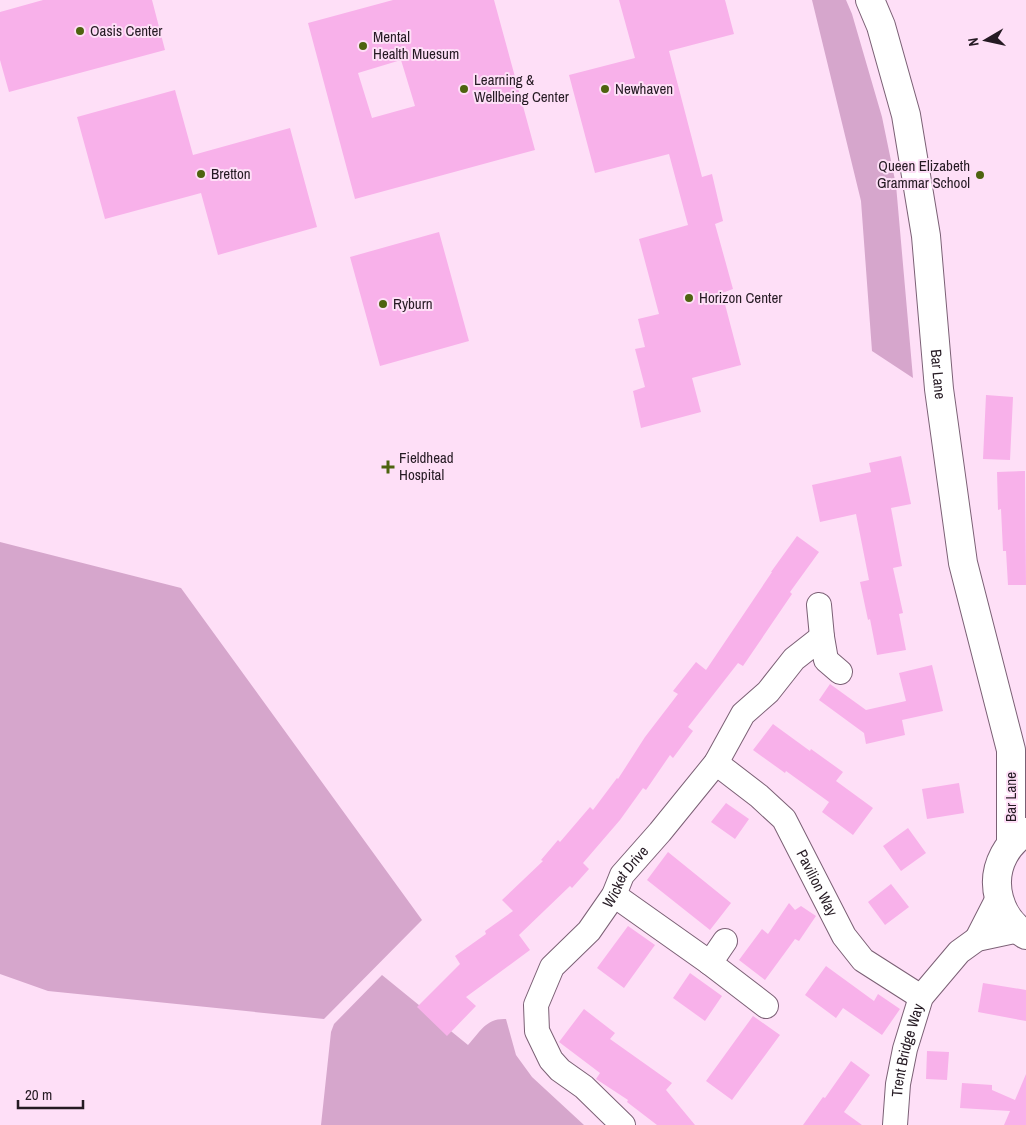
<svg xmlns="http://www.w3.org/2000/svg" width="1026" height="1125" font-family="'Archivo Narrow',sans-serif">
  <style>
    .green { fill: #d6a6cc }
    .building { fill: #f8b1ea; fill-rule: evenodd }
    .lines { fill: none; stroke-linecap: round; stroke-linejoin: round }
    .street-casing { stroke: #7b6075; stroke-width: 26 }
    .primary-casing { stroke: #7b6075; stroke-width: 30 }
    .street { stroke: #fff; stroke-width: 24 }
    .primary { stroke: #fff; stroke-width: 28 }
    .poi-dot { fill: #4d630f; stroke: #fedff7; stroke-width: 2 }
    .labels { text-anchor: middle; stroke-width: 4; stroke-linejoin: round; paint-order: stroke }
    .poi-label { font-size: 15px; fill: #251a23; stroke: #fedff7; text-anchor: start }
    .street-label { font-size: 15px; fill: #251a23; stroke: #fedff7 }
  </style>
  <rect width="100%" height="100%" fill="#fedff7"/>
  <path class="green" d="M 812,0 L 846,0 L 852,14 L 882,117 L 896,185 L 913,378 L 872,351 L 861,201 Z
    M 0,542 L 181,588 L 422,920 L 324,1019 L 48,991 L 0,974 Z
    M 382,975 L 468,1045 C 480,1032 486,1018 506,1019 L 516,1055 L 532,1077 L 584,1125 L 321,1125 L 331,1032 L 334,1024 Z"/>
  <path class="building" d="M 43,0 L 152,0 L 165,50 L 9,92 L 0,60 L 0,12 Z
    M 393,0 L 494,0 L 535,150 L 355,199 L 308,23 ZM 401,60 L 415,106 L 372,118 L 358,73 Z
    M 619,0 L 725,0 L 734,34 L 669,51 L 702,177 L 712,174 L 723,221 L 715,224 L 733,289 L 722,293 L 741,365 L 692,378 L 701,412 L 641,428 L 633,391 L 645,387 L 635,349 L 645,347 L 638,319 L 659,314 L 639,239 L 688,225 L 669,154 L 595,173 L 569,75 L 635,58 Z
    M 175,90 L 193,155 L 290,128 L 317,227 L 218,255 L 201,193 L 105,219 L 77,117 Z
    M 439,232 L 469,341 L 380,366 L 350,257 Z
    M 986,395 L 1013,397 L 1010,460 L 983,459 Z
    M 901,456 L 911,504 L 891,508 L 902,566 L 893,568 L 903,613 L 899,614 L 906,650 L 877,655 L 870,619 L 868,620 L 860,582 L 869,580 L 856,514 L 820,522 L 812,485 L 871,472 L 869,463 Z
    M 1025,471 L 1026,585 L 1008,585 L 1006,551 L 1003,551 L 1001,509 L 998,510 L 997,472 Z
    M 797,536 L 819,552 L 790,592 L 792,594 L 743,666 L 738,663 L 688,727 L 693,731 L 673,758 L 670,755 L 646,790 L 643,788 L 620,820 L 583,863 L 589,869 L 572,888 L 570,886 L 519,935 L 530,950 L 466,997 L 476,1006 L 447,1036 L 417,1007 L 460,964 L 455,956 L 486,934 L 485,931 L 513,911 L 502,900 L 543,861 L 541,860 L 558,840 L 560,842 L 590,807 L 593,810 L 617,778 L 618,779 L 645,737 L 678,694 L 673,691 L 696,662 L 706,670 L 772,572 L 771,572 Z
    M 932,665 L 943,711 L 902,720 L 905,735 L 866,744 L 864,733 L 819,700 L 830,684 L 866,710 L 906,701 L 899,673 Z
    M 773,724 L 810,751 L 811,749 L 843,772 L 836,781 L 873,808 L 853,835 L 822,812 L 829,802 L 786,771 L 785,773 L 753,750 Z
    M 959,783 L 964,813 L 927,819 L 922,789 Z
    M 726,803 L 749,819 L 735,839 L 711,822 Z
    M 908,828 L 926,853 L 901,871 L 883,846 Z
    M 668,852 L 731,903 L 710,930 L 647,880 Z
    M 891,884 L 909,907 L 885,925 L 868,902 Z
    M 789,903 L 795,910 L 801,906 L 816,916 L 799,941 L 795,939 L 765,980 L 739,960 L 762,929 L 768,934 Z
    M 628,926 L 655,945 L 624,988 L 597,968 Z
    M 826,966 L 874,1001 L 878,994 L 900,1009 L 882,1035 L 843,1008 L 836,1018 L 805,995 Z
    M 690,973 L 722,996 L 705,1021 L 673,998 Z
    M 983,983 L 1026,990 L 1026,1021 L 978,1012 Z
    M 584,1009 L 615,1033 L 610,1039 L 672,1083 L 666,1090 L 695,1125 L 657,1125 L 627,1102 L 628,1100 L 596,1079 L 600,1073 L 559,1042 Z
    M 753,1016 L 780,1035 L 732,1100 L 706,1081 Z
    M 927,1051 L 949,1052 L 947,1080 L 926,1079 Z
    M 851,1061 L 870,1075 L 844,1112 L 862,1125 L 803,1125 L 823,1097 L 825,1098 Z
    M 1026,1074 L 1026,1125 L 1004,1125 L 1010,1111 L 960,1108 L 962,1083 L 992,1085 L 992,1090 L 1015,1100 Z"/>
  <g class="lines">
    <g class="street-casing">
      <g id="street">
        <path d="M 819,605 L 822,637"/>
        <path id="s1" d="M 716,763 L 759,796 L 784,819 L 844,936 L 863,960 L 921,997"/>
        <path d="M 614,895 L 710,963 L 766,1006"/>
        <path d="M 977,939 L 998,898"/>
        <path d="M 710,963 L 725,941"/>
        <path id="s2" d="M 623,1125 L 584,1087 L 560,1070 L 551,1060 L 537,1031 L 536,1005 L 552,967 L 589,931 L 614,895 L 622,875 L 660,832 L 716,763 L 743,714 L 768,692 L 794,659 L 822,637 L 826,660 L 840,672"/>
        <path id="s3" d="M 895,1125 L 898,1084 L 905,1049 L 921,997 L 959,952 L 977,939 L 1019,930"/>
      </g>
    </g>
    <g class="primary-casing">
      <g id="primary">
        <path id="s4" d="M 870,0 L 881,26 L 906,115 L 926,236 L 939,389 L 963,563 L 1011,750 L 1011,843"/>
        <path d="M 1025,832 C 1017,838 1009,845 1004,855 C 989,883 999,918 1026,935"/>
      </g>
    </g>
    <use href="#street" class="street"/>
    <use href="#primary" class="primary"/>
  </g>
  <g class="poi-dot">
    <circle cx="80" cy="31" r="5"/>
    <circle cx="363" cy="46" r="5"/>
    <circle cx="464" cy="89" r="5"/>
    <circle cx="605" cy="89" r="5"/>
    <circle cx="201" cy="174" r="5"/>
    <circle cx="980" cy="175" r="5"/>
    <circle cx="689" cy="298" r="5"/>
    <circle cx="383" cy="304" r="5"/>
    <path d="M385.5 459.5h5v5h5v5h-5v5h-5v-5h-5v-5h5z"/>
  </g>
  <g class="labels">
    <g class="poi-label">
      <text x="90" y="36">Oasis Center</text>
      <text x="373" y="42">Mental<tspan x="373" dy="17">Health Muesum</tspan></text>
      <text x="474" y="85">Learning &amp;<tspan x="474" dy="17">Wellbeing Center</tspan></text>
      <text x="615" y="94">Newhaven</text>
      <text x="970" y="171" text-anchor="end">Queen Elizabeth<tspan x="970" dy="17">Grammar School</tspan></text>
      <text x="211" y="179">Bretton</text>
      <text x="699" y="303">Horizon Center</text>
      <text x="393" y="309">Ryburn</text>
      <text x="399" y="463">Fieldhead<tspan x="399" dy="17">Hospital</tspan></text>
    </g>
    <g class="street-label">
      <text dy="5" stroke="none"><textPath href="#s4" startOffset="382">Bar Lane</textPath></text>
      <text transform="translate(1011 797) rotate(-90)" y="5">Bar Lane</text>
      <text dy="5" stroke="none"><textPath href="#s2" startOffset="314">Wicket Drive</textPath></text>
      <text dy="5" stroke="none"><textPath href="#s1" startOffset="160">Pavilion Way</textPath></text>
      <text dy="5" stroke="none"><textPath href="#s3" startOffset="76">Trent Bridge Way</textPath></text>
    </g>
  </g>
  <g transform="translate(986 40) rotate(261)" stroke="#fedff7" stroke-width="4" paint-order="stroke">
  <path d="M0-4L9 19L0 12L-9 19Z" fill="#251a23"/>
  <text y="-8" font-size="14" font-weight="bold" text-anchor="middle" fill="#251a23">N</text>
  </g>
  <path d="M18 1100v8h65v-8" fill="none" stroke="#251a23" stroke-width="2.5"/>
  <text x="25" y="1100" font-size="15" fill="#251a23" stroke="#fedff7" stroke-width="4" paint-order="stroke">20 m</text>
</svg>
